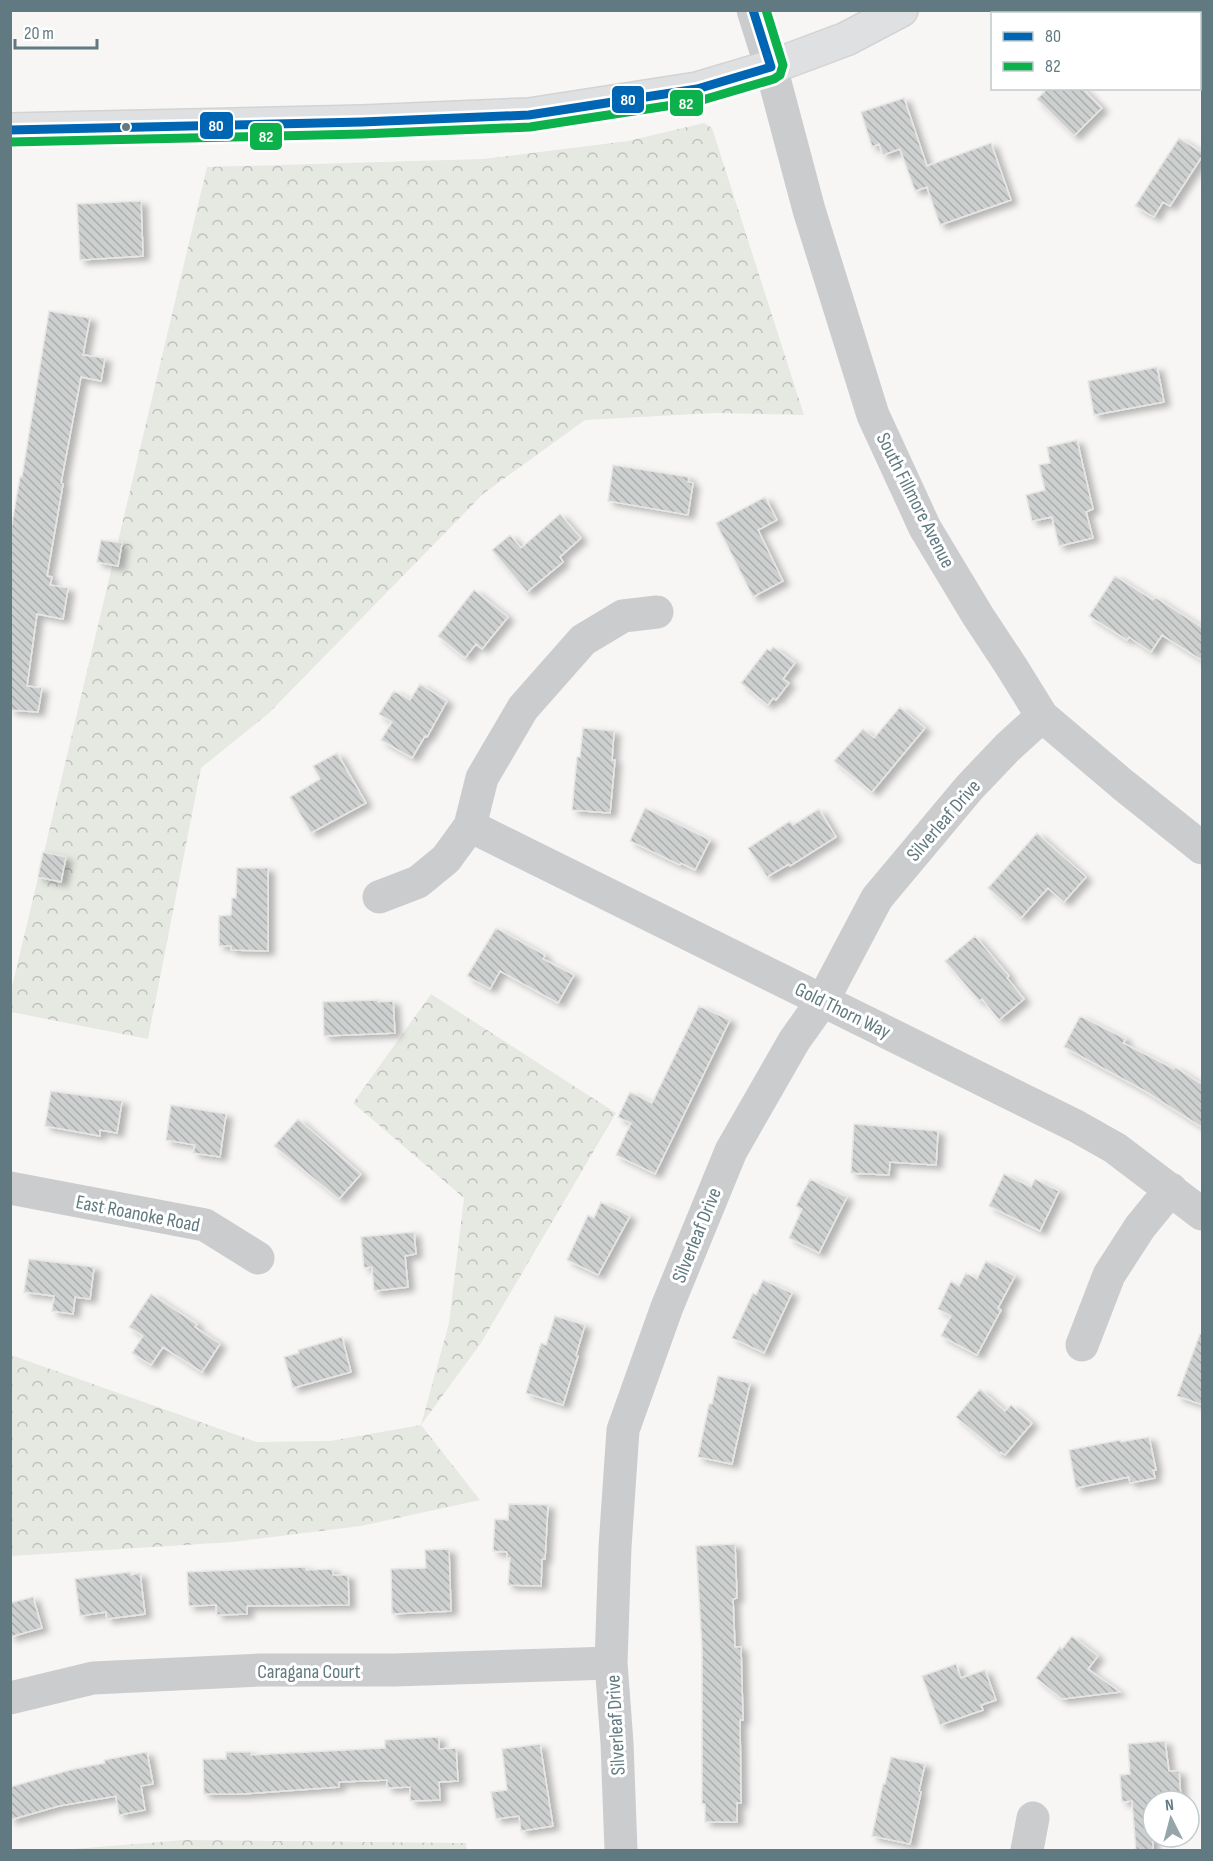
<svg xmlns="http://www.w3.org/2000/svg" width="1213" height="1861" font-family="'Sofia Sans Condensed',sans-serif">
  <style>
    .forest { fill: url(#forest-crowns) }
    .building { fill: url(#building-back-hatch); stroke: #e6e6e5; stroke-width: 1.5; filter: url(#shadow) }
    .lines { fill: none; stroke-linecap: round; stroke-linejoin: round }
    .major-casing { stroke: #d3d3d3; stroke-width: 36 }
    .minor { stroke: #cbcccd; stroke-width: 33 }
    .major { stroke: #dfe0e1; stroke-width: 33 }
    .bus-1-casing { stroke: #fff; stroke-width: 14 }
    .bus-2-casing { stroke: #fff; stroke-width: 14 }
    .bus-1 { stroke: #0066b3; stroke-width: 9 }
    .bus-2 { stroke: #0db14b; stroke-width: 9 }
    .bus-dot { fill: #617a81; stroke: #fff; stroke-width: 2 }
    .labels { text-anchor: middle; stroke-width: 6; stroke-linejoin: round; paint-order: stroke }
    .street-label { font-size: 20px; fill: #617a81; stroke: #fff }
    .line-badge { stroke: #fff; stroke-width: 2 }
    .badge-label { font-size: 16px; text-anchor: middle; font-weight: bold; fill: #fff }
  </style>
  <defs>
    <pattern id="forest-crowns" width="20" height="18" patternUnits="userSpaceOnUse" patternTransform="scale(1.5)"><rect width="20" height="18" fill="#e6e8e2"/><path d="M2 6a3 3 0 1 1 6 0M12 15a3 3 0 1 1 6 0" fill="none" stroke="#bec1bd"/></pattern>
    <pattern id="building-back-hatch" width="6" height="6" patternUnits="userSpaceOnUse" patternTransform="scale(1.5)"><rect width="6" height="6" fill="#ced0d0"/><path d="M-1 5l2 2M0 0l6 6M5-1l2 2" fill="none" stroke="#abaeae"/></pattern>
    <filter id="shadow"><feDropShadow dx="6" dy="4" stdDeviation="3" flood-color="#0004"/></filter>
  </defs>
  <rect width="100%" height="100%" fill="#f7f6f5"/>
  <path class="forest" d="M 704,123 L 712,128 L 804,415 L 715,413 L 585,420 L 484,493 L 269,713 L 201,768 L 148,1039 L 11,1012 L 11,991 L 207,167 L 483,159 L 628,141 Z
    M 431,994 L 616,1113 L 481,1343 L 421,1425 L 480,1500 L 361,1526 L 232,1542 L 11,1556 L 11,1355 L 257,1442 L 330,1441 L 421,1425 L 449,1323 L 464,1198 L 353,1103 Z
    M 184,1840 L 466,1843 L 467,1850 L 61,1850 Z"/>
  <path class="building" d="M 1048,88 L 1082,88 L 1102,108 L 1074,136 L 1037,99 Z
    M 904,98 L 927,166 L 991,143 L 1011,200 L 940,225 L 927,187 L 915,191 L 900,149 L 883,155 L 879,144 L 872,147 L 861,112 Z
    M 1179,138 L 1203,153 L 1203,155 L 1170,206 L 1163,202 L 1154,217 L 1135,206 Z
    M 141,201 L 143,256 L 80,260 L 77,204 Z
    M 49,311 L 90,318 L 83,355 L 105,358 L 101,381 L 81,377 L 61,483 L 63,484 L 47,576 L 52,577 L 50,585 L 68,588 L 63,619 L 37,614 L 27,686 L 42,688 L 38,712 L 10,710 L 10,535 L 20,477 L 22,477 Z
    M 1157,367 L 1164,402 L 1094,415 L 1088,381 Z
    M 1077,440 L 1093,509 L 1086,512 L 1093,538 L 1059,546 L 1052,517 L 1032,521 L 1026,495 L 1045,490 L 1039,465 L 1050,463 L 1047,447 Z
    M 613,465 L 689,477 L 688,482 L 693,483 L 688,515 L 608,501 Z
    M 765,497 L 777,520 L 758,530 L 783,581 L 753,597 L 716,523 Z
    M 560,514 L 581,538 L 560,557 L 563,562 L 527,592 L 492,550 L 510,535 L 521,548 Z
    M 101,540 L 122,543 L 118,566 L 97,562 Z
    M 1115,576 L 1153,600 L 1155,597 L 1203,628 L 1203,661 L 1162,635 L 1151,652 L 1129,637 L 1127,640 L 1089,616 Z
    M 474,590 L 508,617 L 482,649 L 476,644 L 465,658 L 438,636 Z
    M 773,647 L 795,663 L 783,679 L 789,683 L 776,700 L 773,698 L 768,705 L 741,683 L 767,649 L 770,651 Z
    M 420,684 L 447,701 L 427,737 L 425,736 L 412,758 L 381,740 L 392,722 L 379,714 L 394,691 L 410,700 Z
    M 900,707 L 925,728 L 872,792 L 834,761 L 863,729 L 874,738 Z
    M 583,728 L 614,731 L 612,760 L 615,760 L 610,813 L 572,810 L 577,757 L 580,757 Z
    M 337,753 L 366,803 L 311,833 L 290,797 L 320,779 L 313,766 Z
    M 645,808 L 710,840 L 695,870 L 681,863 L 680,865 L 630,841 Z
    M 819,809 L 836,837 L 790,866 L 789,864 L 767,877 L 748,848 L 790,821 L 793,825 Z
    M 1037,833 L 1086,877 L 1064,902 L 1048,888 L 1021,918 L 988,888 Z
    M 43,852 L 66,857 L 61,882 L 38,877 Z
    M 237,868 L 268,868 L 268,951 L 231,950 L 231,946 L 219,946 L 219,916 L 231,915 L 232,898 L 236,898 Z
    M 496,928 L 545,955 L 543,959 L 574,975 L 558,1003 L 500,971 L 490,989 L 467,976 Z
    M 975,936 L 1009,976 L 1007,978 L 1024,999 L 999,1020 L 982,999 L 979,1001 L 945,961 Z
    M 378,1000 L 378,1002 L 393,1001 L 395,1033 L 324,1036 L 323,1002 Z
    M 699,1006 L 730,1020 L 655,1174 L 616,1155 L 631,1123 L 618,1117 L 630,1092 L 652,1103 Z
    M 1080,1016 L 1126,1039 L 1123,1043 L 1174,1069 L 1175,1067 L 1203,1085 L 1203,1128 L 1145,1091 L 1064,1047 Z
    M 51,1091 L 122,1101 L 117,1133 L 100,1130 L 100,1136 L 45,1126 Z
    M 171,1105 L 226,1114 L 220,1157 L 193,1153 L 195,1145 L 166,1140 Z
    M 298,1119 L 361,1174 L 339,1199 L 274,1146 Z
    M 854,1124 L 938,1131 L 936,1165 L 890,1162 L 889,1175 L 851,1173 Z
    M 1004,1174 L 1031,1187 L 1035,1179 L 1059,1191 L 1040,1231 L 989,1206 Z
    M 810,1179 L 847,1197 L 819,1253 L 789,1238 L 802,1209 L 796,1206 Z
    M 601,1202 L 630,1216 L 598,1275 L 567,1260 L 588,1215 L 594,1218 Z
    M 414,1232 L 416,1254 L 405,1256 L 408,1287 L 374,1291 L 372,1267 L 364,1268 L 361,1237 Z
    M 29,1259 L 94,1267 L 90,1299 L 75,1297 L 73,1314 L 52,1311 L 54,1296 L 24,1292 Z
    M 986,1261 L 1015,1276 L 998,1308 L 1001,1310 L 977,1355 L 941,1336 L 951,1316 L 938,1309 L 951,1281 L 959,1286 L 966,1273 L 977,1279 Z
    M 763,1280 L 792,1293 L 764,1353 L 732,1338 L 753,1293 L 756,1295 Z
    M 151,1294 L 197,1324 L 195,1327 L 220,1344 L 202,1372 L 163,1347 L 151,1365 L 132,1353 L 143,1336 L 129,1327 Z
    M 555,1316 L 585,1325 L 576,1355 L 578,1356 L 563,1405 L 526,1393 L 541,1343 L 546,1345 Z
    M 1200,1334 L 1203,1334 L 1203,1405 L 1177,1396 Z
    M 342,1337 L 351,1372 L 293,1388 L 284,1357 L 299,1353 L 298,1350 Z
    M 718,1376 L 750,1383 L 732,1464 L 698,1457 L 709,1404 L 712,1404 Z
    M 980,1389 L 1005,1411 L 1011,1405 L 1032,1423 L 1005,1455 L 1001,1452 L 1000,1454 L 956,1417 Z
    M 1149,1437 L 1156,1470 L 1153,1470 L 1155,1478 L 1130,1483 L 1129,1477 L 1076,1488 L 1069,1450 L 1120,1440 L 1121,1442 Z
    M 509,1504 L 548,1505 L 545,1559 L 542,1559 L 541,1586 L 508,1585 L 510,1558 L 507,1558 L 507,1552 L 493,1551 L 495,1519 L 508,1520 Z
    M 735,1544 L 737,1598 L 733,1599 L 735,1647 L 741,1647 L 743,1720 L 740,1720 L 741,1803 L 737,1803 L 737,1822 L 705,1822 L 705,1804 L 702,1804 L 702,1647 L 696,1546 Z
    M 449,1549 L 451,1611 L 392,1614 L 391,1569 L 426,1568 L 425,1550 Z
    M 306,1567 L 306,1570 L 333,1569 L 333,1575 L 348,1575 L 349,1605 L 247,1606 L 247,1614 L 217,1615 L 216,1605 L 189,1606 L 187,1572 Z
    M 130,1572 L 131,1575 L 140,1573 L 145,1614 L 107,1619 L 106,1612 L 80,1616 L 75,1579 Z
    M 33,1597 L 42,1628 L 10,1637 L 10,1603 Z
    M 1072,1636 L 1098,1656 L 1088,1669 L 1120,1692 L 1062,1699 L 1036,1678 L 1060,1647 L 1062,1649 Z
    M 956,1664 L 961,1678 L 985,1670 L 996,1700 L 981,1705 L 983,1710 L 940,1725 L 922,1676 Z
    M 439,1737 L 439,1749 L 456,1748 L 458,1781 L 439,1782 L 440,1800 L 410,1801 L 410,1787 L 387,1788 L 387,1780 L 339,1782 L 339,1787 L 242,1794 L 204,1794 L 203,1759 L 226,1759 L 226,1752 L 251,1752 L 251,1755 L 385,1748 L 385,1740 Z
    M 1165,1741 L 1169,1771 L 1179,1771 L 1181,1799 L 1153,1801 L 1153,1851 L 1136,1851 L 1132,1801 L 1122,1802 L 1120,1775 L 1130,1774 L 1128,1744 Z
    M 540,1744 L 553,1826 L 521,1831 L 519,1816 L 496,1819 L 491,1792 L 507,1790 L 502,1749 Z
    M 147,1752 L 153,1784 L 141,1786 L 145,1810 L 119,1815 L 116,1796 L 59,1806 L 10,1820 L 10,1787 L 70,1770 L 105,1763 L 104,1760 Z
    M 891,1757 L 925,1764 L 919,1791 L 921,1792 L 910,1844 L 872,1836 L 883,1784 L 885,1784 Z"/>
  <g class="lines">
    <g class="major-casing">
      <path id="major" d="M 1133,10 L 1136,14
        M 1200,70 L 1202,72
        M 10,130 L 362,122 L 529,115 L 697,89 L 771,67 L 846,39 L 901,10"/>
    </g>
    <path class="minor" d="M 753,10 L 771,67 L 809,210 L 873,415 L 925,528 L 978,616 L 1011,666 L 1042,716 L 1122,784 L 1202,848
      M 470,826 L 1076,1126 L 1115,1148 L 1202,1214
      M 379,897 L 418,882 L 446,859 L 470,826 L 482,778 L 523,708 L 583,640 L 623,616 L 657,612
      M 10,1188 L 205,1225 L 258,1258
      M 1082,1345 L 1109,1275 L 1140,1227 L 1171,1189
      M 10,1698 L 93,1678 L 261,1670 L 394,1670 L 611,1663
      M 621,1850 L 617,1743 L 611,1663 L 615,1547 L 623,1430 L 667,1307 L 731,1151 L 794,1041 L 823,1000 L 877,898 L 969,788 L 1007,748 L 1042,716
      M 1027,1850 L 1033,1818"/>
    <use href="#major" class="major"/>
    <g class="bus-1-casing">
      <path id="bus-1" d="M 10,130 L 362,122 L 529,115 L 697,89 L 771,67 L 753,10"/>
    </g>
    <g class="bus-2-casing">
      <path id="bus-2" d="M 10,142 L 362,134 L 530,127 L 699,101 L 774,79 L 780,75 L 783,65 L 766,10"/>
    </g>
    <use href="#bus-1" class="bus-1"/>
    <use href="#bus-2" class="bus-2"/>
  </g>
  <circle class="bus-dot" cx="126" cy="127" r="5"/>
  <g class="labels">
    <g class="street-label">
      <text transform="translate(916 500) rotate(63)" y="7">South Fillmore Avenue</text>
      <text transform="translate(943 820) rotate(-49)" y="7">Silverleaf Drive</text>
      <text transform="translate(843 1010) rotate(26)" y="7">Gold Thorn Way</text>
      <text transform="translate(138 1213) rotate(11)" y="7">East Roanoke Road</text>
      <text transform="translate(696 1235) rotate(-68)" y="7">Silverleaf Drive</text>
      <text x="309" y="1678">Caragana Court</text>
      <text transform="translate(615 1725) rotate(-93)" y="7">Silverleaf Drive</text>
    </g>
  </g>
  <g class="line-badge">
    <rect x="611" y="85" width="34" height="29" rx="6" fill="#0066b3"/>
    <rect x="669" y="89" width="35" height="28" rx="6" fill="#0db14b"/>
    <rect x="199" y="111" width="35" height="29" rx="6" fill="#0066b3"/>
    <rect x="249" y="122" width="34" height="29" rx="6" fill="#0db14b"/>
  </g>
  <g class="badge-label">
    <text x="628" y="105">80</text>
    <text x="686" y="109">82</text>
    <text x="216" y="131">80</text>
    <text x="266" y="142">82</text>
  </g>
  <rect width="1213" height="1861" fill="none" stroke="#617a81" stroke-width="24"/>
  <rect x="991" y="12" width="210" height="78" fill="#ffffff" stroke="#c0cacd" stroke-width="1.5"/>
  <rect x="1003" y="32" width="30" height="9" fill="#0066b3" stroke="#c0cacd" stroke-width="1.5"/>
  <text x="1045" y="42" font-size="18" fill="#617a81">80</text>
  <rect x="1003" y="62" width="30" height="9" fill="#0db14b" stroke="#c0cacd" stroke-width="1.5"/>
  <text x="1045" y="72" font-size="18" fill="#617a81">82</text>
  <g transform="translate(1171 1819) rotate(354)"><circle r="28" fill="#ffffff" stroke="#c0cacd" stroke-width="1.5"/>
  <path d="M0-4.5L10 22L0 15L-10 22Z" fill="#96a5aa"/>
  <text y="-9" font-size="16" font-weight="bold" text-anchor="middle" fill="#617a81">N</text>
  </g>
  <path d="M15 39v9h82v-9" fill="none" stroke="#617a81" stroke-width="3"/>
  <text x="24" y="39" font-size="18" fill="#617a81" stroke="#ffffff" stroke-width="4.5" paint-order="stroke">20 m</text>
</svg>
